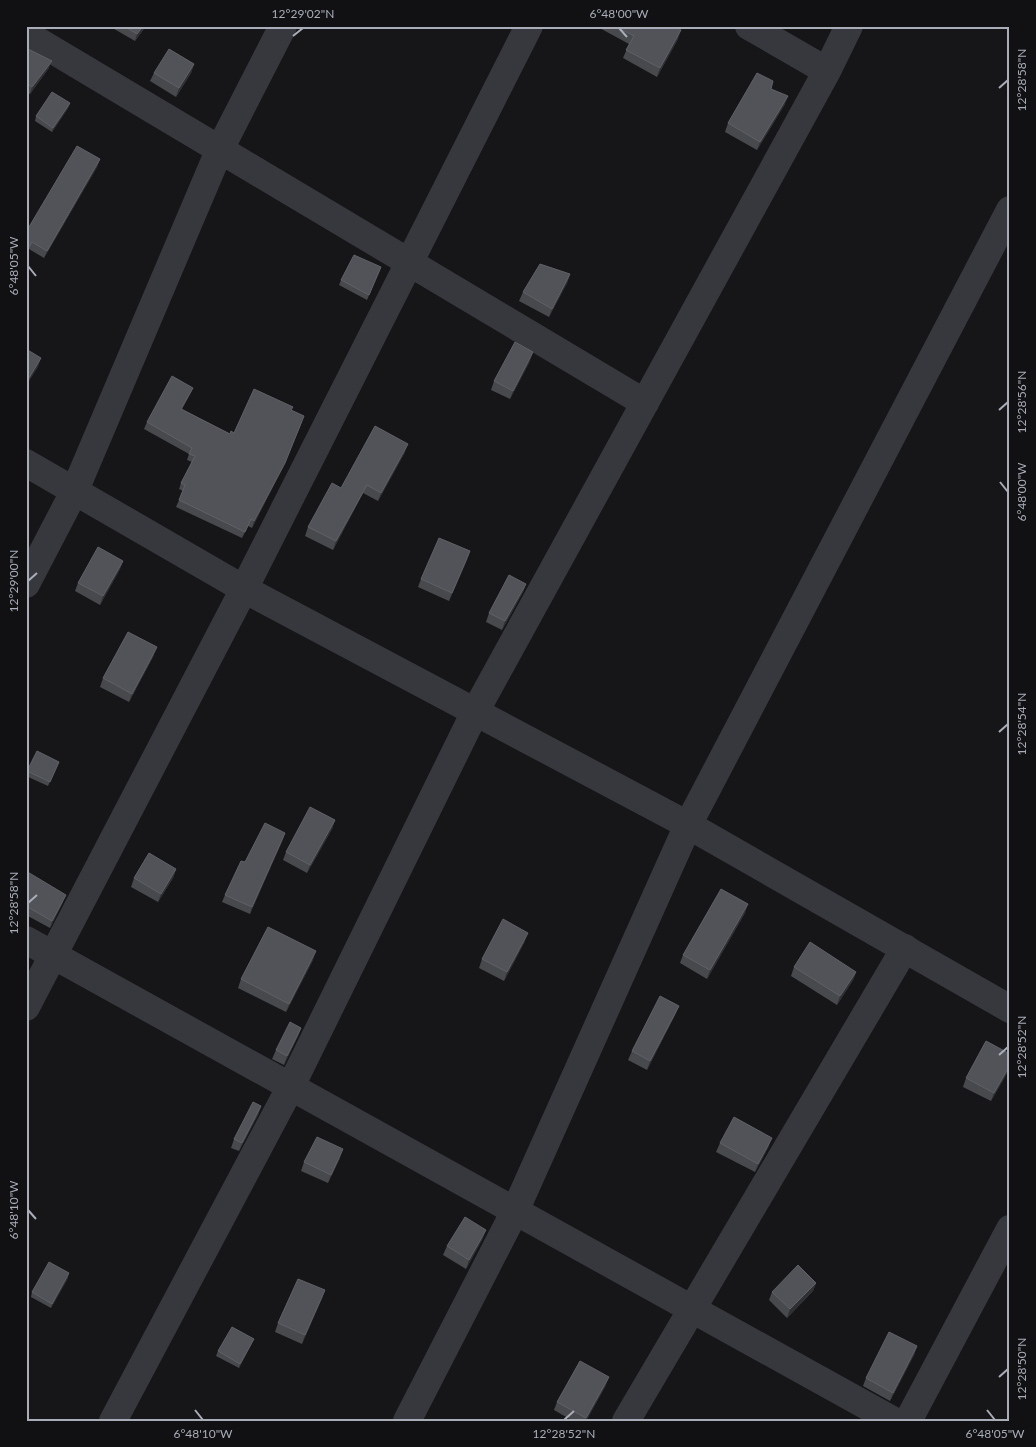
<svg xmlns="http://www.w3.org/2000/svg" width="1036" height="1447" font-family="Lato,sans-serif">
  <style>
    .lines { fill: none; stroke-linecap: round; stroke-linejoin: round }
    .minor { stroke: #37383d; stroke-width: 28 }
    .tertiary { stroke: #37383d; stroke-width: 28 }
    .wall { fill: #47494d }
    .shaded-wall { fill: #2f3033 }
    .building { fill: #525359; stroke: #5f6168 }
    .ticks { fill: none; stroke: #a8adb8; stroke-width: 2 }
    .neatline { fill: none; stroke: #a8adb8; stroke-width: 2 }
    .ticks-label { font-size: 12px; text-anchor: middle; fill: #a8adb8 }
  </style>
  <rect width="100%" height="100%" fill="#161618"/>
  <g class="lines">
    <path class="minor" d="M 749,26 L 827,71
      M 26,34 L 645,403
      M 26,584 L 75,490 L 219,151 L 283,26
      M 26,940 L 894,1421
      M 26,1007 L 244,589 L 529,26
      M 113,1421 L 291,1086 L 475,712 L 827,71 L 849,26
      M 407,1421 L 515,1211 L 688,825 L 1010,210
      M 626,1421 L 905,948
      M 908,1421 L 1010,1229"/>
    <path class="tertiary" d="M 26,463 L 244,589 L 688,825 L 1010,1009"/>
  </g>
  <path class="wall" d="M 109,26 L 146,26 L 135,41 Z
    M 596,26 L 673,26 L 678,39 L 657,77 L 623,58 L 629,44 Z
    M 26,48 L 49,68 L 30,94 L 26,92 Z
    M 194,64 L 191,73 L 176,97 L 150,81 L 154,73 Z
    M 771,89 L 785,104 L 757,150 L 725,132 L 728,123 Z
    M 70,103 L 68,108 L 52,132 L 35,121 L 36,116 Z
    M 100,159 L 97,167 L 44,258 L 29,249 L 26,255 L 26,232 Z
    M 381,267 L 367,300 L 339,285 L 341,280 Z
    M 570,274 L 567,283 L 549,317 L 519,301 L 523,292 Z
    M 530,361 L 510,399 L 491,390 L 494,381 Z
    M 193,388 L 190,394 L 182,409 L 230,434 L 291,410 L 302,422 L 282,469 L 252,528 L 248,526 L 242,538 L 176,507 L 183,491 L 179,489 L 181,483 L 192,462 L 187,460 L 189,454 L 144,429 L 147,422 Z
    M 405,452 L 378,501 L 363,493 L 333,550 L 305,536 L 308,527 L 341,488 Z
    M 467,560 L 449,601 L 418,587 L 421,579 Z
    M 123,561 L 120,569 L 100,605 L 75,591 L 78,583 Z
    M 526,584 L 523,592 L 502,630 L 486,622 L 489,613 Z
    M 154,655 L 129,702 L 100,687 L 103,678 Z
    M 59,762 L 48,786 L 26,776 L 27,771 Z
    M 335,820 L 332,829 L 307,873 L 283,860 L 286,852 Z
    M 285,833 L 250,914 L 222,902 L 225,895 L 245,862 Z
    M 176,869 L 173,878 L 158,902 L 131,887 L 134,878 Z
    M 26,871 L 63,902 L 50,928 L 26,915 Z
    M 745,913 L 707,979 L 680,963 L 683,955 Z
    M 525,941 L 504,981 L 479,968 L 482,959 Z
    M 313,960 L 286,1012 L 238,988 L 241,979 Z
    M 794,967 L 856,972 L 853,980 L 837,1005 L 791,976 Z
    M 679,1006 L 675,1015 L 647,1070 L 628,1060 L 632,1051 Z
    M 301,1028 L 298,1036 L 284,1065 L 272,1059 L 276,1050 Z
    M 1010,1054 L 1010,1068 L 991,1101 L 963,1087 L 966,1078 Z
    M 261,1106 L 258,1115 L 239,1151 L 231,1148 L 234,1139 Z
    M 720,1143 L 769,1146 L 755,1172 L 716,1152 Z
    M 340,1158 L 328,1183 L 301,1171 L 304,1162 Z
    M 483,1238 L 466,1269 L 443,1255 L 447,1246 Z
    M 68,1278 L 51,1308 L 31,1297 L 32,1292 Z
    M 816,1283 L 813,1291 L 787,1318 L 769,1300 L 772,1292 Z
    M 325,1290 L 302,1344 L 275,1332 L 278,1323 Z
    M 252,1343 L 239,1368 L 216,1356 L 218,1351 Z
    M 917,1346 L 914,1355 L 890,1401 L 863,1386 L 866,1378 Z
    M 606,1385 L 586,1421 L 573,1421 L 554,1410 L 557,1402 Z"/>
  <path class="shaded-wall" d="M 143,26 L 146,26 L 135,41 L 137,34 Z
    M 681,30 L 678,39 L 657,77 L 660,68 Z
    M 52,61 L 49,68 L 30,94 L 32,87 Z
    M 194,64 L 191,73 L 176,97 L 179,88 Z
    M 788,96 L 785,104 L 757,150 L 760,142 Z
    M 70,103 L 68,108 L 52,132 L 53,128 Z
    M 100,159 L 97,167 L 44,258 L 47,251 Z
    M 570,274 L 567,283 L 549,317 L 552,309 Z
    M 533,352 L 530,361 L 510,399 L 513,391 Z
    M 41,358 L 38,367 L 26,386 L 26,383 Z
    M 193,388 L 190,394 L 179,415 L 181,409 Z
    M 302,422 L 282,469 L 252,528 L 254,521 Z
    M 408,444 L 405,452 L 378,501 L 381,493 Z
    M 367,485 L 363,493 L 333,550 L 336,541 Z
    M 470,551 L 467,560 L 449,601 L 452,593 Z
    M 123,561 L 120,569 L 100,605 L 103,596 Z
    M 526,584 L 523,592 L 502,630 L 505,621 Z
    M 157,647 L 154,655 L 129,702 L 132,694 Z
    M 335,820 L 332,829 L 307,873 L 310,865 Z
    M 285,833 L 283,840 L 250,914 L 252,907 Z
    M 176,869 L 173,878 L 158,902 L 161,894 Z
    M 66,895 L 63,902 L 50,928 L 52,921 Z
    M 748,904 L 745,913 L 707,979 L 710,970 Z
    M 528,933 L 525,941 L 504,981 L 507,972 Z
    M 316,951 L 313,960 L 286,1012 L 289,1004 Z
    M 856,972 L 853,980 L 837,1005 L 840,996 Z
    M 679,1006 L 675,1015 L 647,1070 L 650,1061 Z
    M 301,1028 L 298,1036 L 284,1065 L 287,1056 Z
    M 1010,1065 L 1010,1068 L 991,1101 L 994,1093 Z
    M 261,1106 L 258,1115 L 239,1151 L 242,1143 Z
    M 772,1138 L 769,1146 L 755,1172 L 758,1164 Z
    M 343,1149 L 340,1158 L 328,1183 L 331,1175 Z
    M 486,1230 L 483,1238 L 466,1269 L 469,1260 Z
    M 69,1273 L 68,1278 L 51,1308 L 52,1304 Z
    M 816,1283 L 813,1291 L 787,1318 L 790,1309 Z
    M 325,1290 L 322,1299 L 302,1344 L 305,1335 Z
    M 254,1339 L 252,1343 L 239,1368 L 240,1364 Z
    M 917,1346 L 914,1355 L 890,1401 L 893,1393 Z
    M 609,1377 L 606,1385 L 586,1421 L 584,1421 Z"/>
  <path class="building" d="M 124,26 L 143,26 L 137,34 Z
    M 615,26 L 673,26 L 681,30 L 660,68 L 626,50 L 634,36 Z
    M 26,48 L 52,61 L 32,87 L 26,83 Z
    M 169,49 L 194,64 L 179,88 L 154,73 Z
    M 757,73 L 773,81 L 771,89 L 788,96 L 760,142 L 728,123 Z
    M 52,92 L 70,103 L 53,128 L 36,116 Z
    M 77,146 L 100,159 L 47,251 L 32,242 L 26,252 L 26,232 Z
    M 354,255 L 381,267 L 369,295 L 341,280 Z
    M 540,264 L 570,274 L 552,309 L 523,292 Z
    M 515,342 L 533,352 L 513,391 L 494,381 Z
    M 26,349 L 41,358 L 26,383 Z
    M 172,376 L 193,388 L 181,409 L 230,434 L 231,431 L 234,433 L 254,389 L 293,407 L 291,410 L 304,416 L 285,463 L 254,521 L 251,519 L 245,532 L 179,500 L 185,485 L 181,483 L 195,456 L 189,454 L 192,448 L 147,422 Z
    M 375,426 L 408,444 L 381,493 L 367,485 L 336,541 L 308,527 L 332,483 L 341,488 Z
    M 439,538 L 470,551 L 452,593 L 421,579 Z
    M 98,547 L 123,561 L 103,596 L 78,583 Z
    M 509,575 L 526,584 L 505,621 L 489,613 Z
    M 128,632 L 157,647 L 132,694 L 103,678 Z
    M 37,751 L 59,762 L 50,782 L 27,771 Z
    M 310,807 L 335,820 L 310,865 L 286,852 Z
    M 265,823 L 285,833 L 252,907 L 225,895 L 241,861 L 245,862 Z
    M 149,853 L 176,869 L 161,894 L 134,878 Z
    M 26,871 L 66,895 L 52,921 L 26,906 Z
    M 721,889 L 748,904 L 710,970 L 683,955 Z
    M 503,919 L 528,933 L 507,972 L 482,959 Z
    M 268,927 L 316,951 L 289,1004 L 241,979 Z
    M 810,942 L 856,972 L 840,996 L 794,967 Z
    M 660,996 L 679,1006 L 650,1061 L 632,1051 Z
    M 290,1022 L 301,1028 L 287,1056 L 276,1050 Z
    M 986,1041 L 1010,1054 L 1010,1065 L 994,1093 L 966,1078 Z
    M 253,1102 L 261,1106 L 242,1143 L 234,1139 Z
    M 734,1117 L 772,1138 L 758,1164 L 720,1143 Z
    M 317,1137 L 343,1149 L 331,1175 L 304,1162 Z
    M 465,1217 L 486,1230 L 469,1260 L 447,1246 Z
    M 49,1262 L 69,1273 L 52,1304 L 32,1292 Z
    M 798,1265 L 816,1283 L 790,1309 L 772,1292 Z
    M 298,1279 L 325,1290 L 305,1335 L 278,1323 Z
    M 232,1327 L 254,1339 L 240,1364 L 218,1351 Z
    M 889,1332 L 917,1346 L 893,1393 L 866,1378 Z
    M 580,1361 L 609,1377 L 586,1418 L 557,1402 Z"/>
  <path class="ticks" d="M 619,28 L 627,37M 293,36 L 303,28M 999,88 L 1008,80M 28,266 L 36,276M 999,410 L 1008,402M 1000,482 L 1008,492M 28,581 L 37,573M 999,732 L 1008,724M 28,903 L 37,895M 999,1055 L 1008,1047M 28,1210 L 36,1219M 999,1377 L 1008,1369M 195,1410 L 203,1420M 987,1410 L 995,1420M 564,1420 L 574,1411"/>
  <rect width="1036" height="1447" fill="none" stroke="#111113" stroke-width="55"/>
  <rect x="28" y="28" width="980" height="1392" class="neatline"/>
  <g class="ticks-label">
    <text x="303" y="18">12°29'02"N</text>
    <text x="619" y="18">6°48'00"W</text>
    <text transform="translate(1022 80) rotate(-90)" y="4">12°28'58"N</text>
    <text transform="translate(14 266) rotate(-90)" y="4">6°48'05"W</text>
    <text transform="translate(1022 402) rotate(-90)" y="4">12°28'56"N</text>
    <text transform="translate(1022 492) rotate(-90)" y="4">6°48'00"W</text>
    <text transform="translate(14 581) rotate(-90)" y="4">12°29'00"N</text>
    <text transform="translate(1022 724) rotate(-90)" y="4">12°28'54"N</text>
    <text transform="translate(14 903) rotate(-90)" y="4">12°28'58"N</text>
    <text transform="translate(1022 1047) rotate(-90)" y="4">12°28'52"N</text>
    <text transform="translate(14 1210) rotate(-90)" y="4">6°48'10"W</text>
    <text transform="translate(1022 1369) rotate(-90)" y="4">12°28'50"N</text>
    <text x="203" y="1438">6°48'10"W</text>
    <text x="564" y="1438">12°28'52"N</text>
    <text x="995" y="1438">6°48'05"W</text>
  </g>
</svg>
